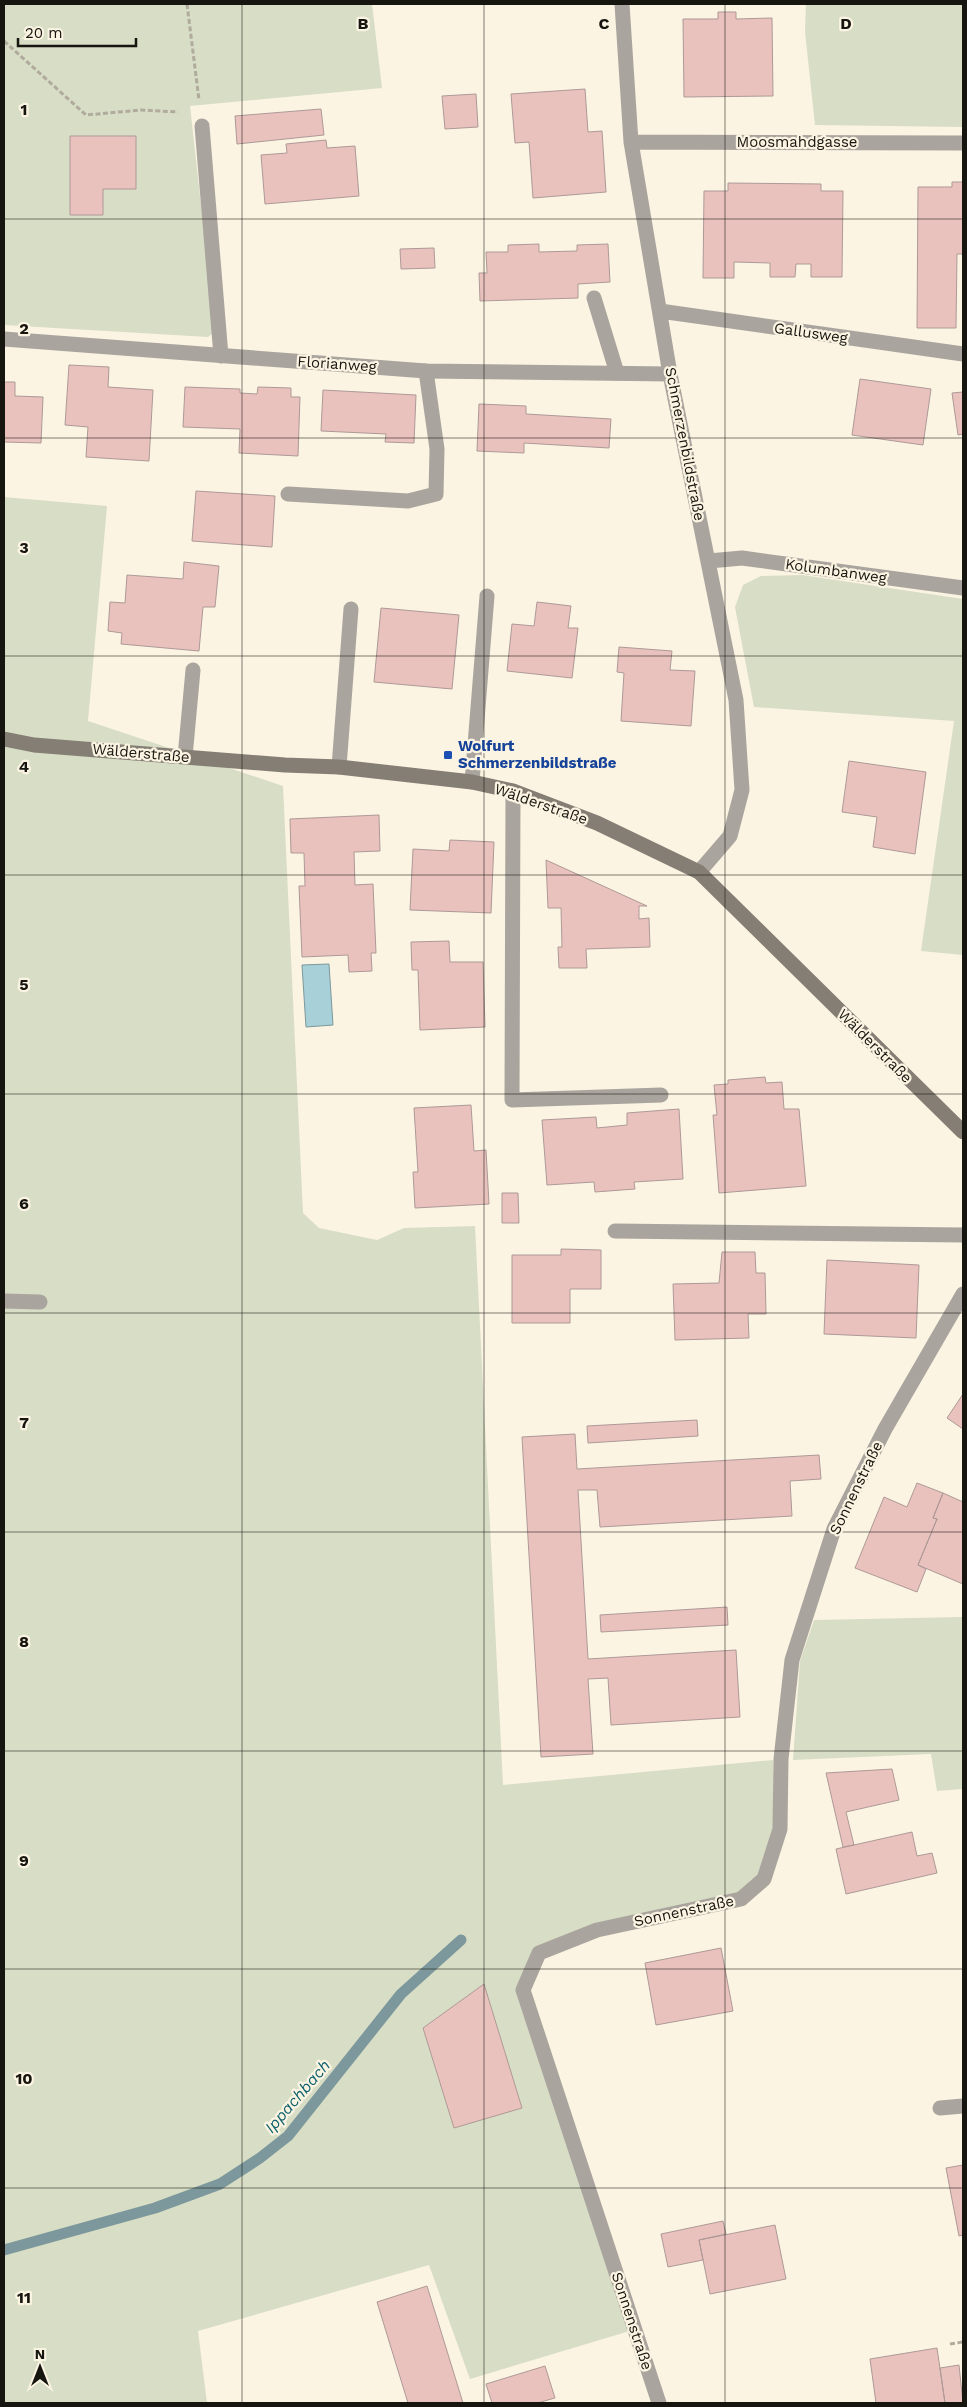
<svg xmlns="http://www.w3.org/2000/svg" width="967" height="2407" font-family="'Work Sans',sans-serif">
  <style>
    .green { fill: #d8ddc6 }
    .water { fill: #a7d0d8; stroke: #7c989c }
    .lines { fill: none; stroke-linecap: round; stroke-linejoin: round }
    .stream { stroke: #7c989c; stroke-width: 11 }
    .building { fill: #e9c2be; stroke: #ae9997 }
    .path { stroke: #b0ab9d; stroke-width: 3; stroke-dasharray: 5 2.5; stroke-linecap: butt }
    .service { stroke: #aaa49e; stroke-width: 15 }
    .minor { stroke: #aaa49e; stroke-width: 15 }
    .secondary { stroke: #857e74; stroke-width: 15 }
    .grid { fill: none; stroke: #17150f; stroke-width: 1; stroke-opacity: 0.55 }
    .transit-dot { fill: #1a4fb4; stroke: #fbf4e2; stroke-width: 2 }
    .labels { text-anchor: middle; stroke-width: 4.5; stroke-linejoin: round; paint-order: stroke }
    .street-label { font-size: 15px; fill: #17150f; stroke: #fbf4e2 }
    .transit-label { font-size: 15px; font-weight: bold; fill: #164399; stroke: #fbf4e2; text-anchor: start }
    .water-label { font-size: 16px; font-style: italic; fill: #0f616e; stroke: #fbf4e2 }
    .grid-label { font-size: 16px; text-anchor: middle; font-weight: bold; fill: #17150f; stroke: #fbf4e2; stroke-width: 4.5; stroke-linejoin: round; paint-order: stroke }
  </style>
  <rect width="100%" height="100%" fill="#fbf4e2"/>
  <path class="green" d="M 4,4 L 372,4 L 382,88 L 190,106 L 215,331 L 208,337 L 4,325 Z
    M 806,4 L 963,4 L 963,127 L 815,125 L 805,32 Z
    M 4,497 L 107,506 L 88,721 L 283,786 L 303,1213 L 319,1228 L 377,1240 L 404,1228 L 475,1226 L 503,1785 L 773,1760 L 775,1831 L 762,1876 L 739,1897 L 537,1952 L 521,1991 L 633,2330 L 470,2379 L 429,2265 L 198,2331 L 207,2403 L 4,2403 Z
    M 802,575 L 963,599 L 963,955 L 921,951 L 954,721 L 754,707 L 735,607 L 743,585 L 761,576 Z
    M 963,1617 L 963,1789 L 937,1791 L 931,1754 L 793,1760 L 800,1661 L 814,1620 Z"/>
  <path class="water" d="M 329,964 L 333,1025 L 306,1027 L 302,965 Z"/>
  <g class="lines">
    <path class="stream" d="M 4,2250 L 155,2208 L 220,2184 L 260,2158 L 288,2136 L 401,1994 L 461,1940"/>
  </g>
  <path class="building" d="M 718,12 L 736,12 L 736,19 L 772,18 L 773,96 L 684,97 L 683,19 L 718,19 Z
    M 585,89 L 588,132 L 602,131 L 606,192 L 533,198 L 529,142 L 515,143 L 511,94 Z
    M 476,94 L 478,127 L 445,129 L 442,96 Z
    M 321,109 L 324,135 L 237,144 L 235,116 Z
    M 70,136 L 136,136 L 136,189 L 103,189 L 103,215 L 70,215 Z
    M 326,140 L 327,148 L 355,146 L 359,196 L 265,204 L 261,155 L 287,153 L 286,144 Z
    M 952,182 L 963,182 L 963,254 L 957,254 L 956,328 L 917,328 L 918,187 L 952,187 Z
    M 728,183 L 821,184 L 821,191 L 843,191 L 842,277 L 811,277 L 811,264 L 796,264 L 795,277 L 770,277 L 770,263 L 734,262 L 734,278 L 703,278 L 704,191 L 728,191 Z
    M 539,244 L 539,252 L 577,251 L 577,245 L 608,244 L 610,282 L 578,284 L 578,298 L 480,301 L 479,273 L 487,273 L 486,252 L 508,252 L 508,245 Z
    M 434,248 L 435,268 L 401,269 L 400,249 Z
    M 69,365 L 109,367 L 108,387 L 153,390 L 149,461 L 86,457 L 88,427 L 65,425 Z
    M 860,379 L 931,389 L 923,445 L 852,435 Z
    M 4,382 L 15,382 L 15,396 L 43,397 L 41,443 L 4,442 Z
    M 185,387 L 240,389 L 240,393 L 257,394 L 258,387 L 291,388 L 291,397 L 300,397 L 298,456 L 239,453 L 240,429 L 183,427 Z
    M 323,390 L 416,395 L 414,443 L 385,442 L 386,434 L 321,431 Z
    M 963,392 L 963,434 L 958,435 L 952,393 Z
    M 479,404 L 526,406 L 526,414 L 611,419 L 609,448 L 524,443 L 524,453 L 477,451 Z
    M 196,491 L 275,496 L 272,547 L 192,541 Z
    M 184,562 L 219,566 L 215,607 L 203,607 L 199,651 L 121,644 L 122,633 L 108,631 L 110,602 L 125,603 L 127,575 L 183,579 Z
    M 537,602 L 571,606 L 568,628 L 578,628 L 572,678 L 507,671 L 512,624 L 534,626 Z
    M 381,608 L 459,615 L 452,689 L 374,682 Z
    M 619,647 L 672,651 L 670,670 L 695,671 L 691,726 L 621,721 L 624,673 L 617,672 Z
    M 849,761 L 926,772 L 915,854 L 873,847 L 877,817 L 842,812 Z
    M 379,815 L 380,851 L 354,852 L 355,885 L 373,884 L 376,953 L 371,953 L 372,971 L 349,972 L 348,955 L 302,957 L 299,886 L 305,886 L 304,853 L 291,853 L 290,819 Z
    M 450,840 L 494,842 L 491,913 L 410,910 L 413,849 L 449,851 Z
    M 546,860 L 647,906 L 639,906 L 639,919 L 649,918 L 650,947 L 586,949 L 587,968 L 559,968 L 558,947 L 562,947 L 561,908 L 548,908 Z
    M 449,941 L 450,962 L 483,962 L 485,1027 L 420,1030 L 418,970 L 412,970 L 411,942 Z
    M 765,1077 L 766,1083 L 782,1082 L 784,1109 L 799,1109 L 806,1186 L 719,1193 L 713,1115 L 717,1115 L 714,1085 L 728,1084 L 728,1080 Z
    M 471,1105 L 474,1151 L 486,1150 L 489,1204 L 415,1208 L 413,1172 L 418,1172 L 414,1108 Z
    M 679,1109 L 683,1179 L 634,1182 L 635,1189 L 595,1192 L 594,1182 L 547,1185 L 542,1120 L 596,1117 L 597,1128 L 627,1125 L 627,1113 Z
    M 502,1193 L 518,1193 L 519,1223 L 502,1223 Z
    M 561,1249 L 601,1250 L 601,1289 L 570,1289 L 570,1323 L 512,1323 L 512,1255 L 561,1255 Z
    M 722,1252 L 755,1252 L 756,1273 L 765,1273 L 766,1314 L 748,1314 L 749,1338 L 675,1340 L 673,1284 L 719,1283 Z
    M 827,1260 L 919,1265 L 916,1338 L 824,1334 Z
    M 963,1394 L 963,1429 L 947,1418 Z
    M 697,1420 L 698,1436 L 588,1443 L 587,1426 Z
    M 575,1434 L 577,1469 L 819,1455 L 821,1479 L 790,1481 L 792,1516 L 600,1527 L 597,1490 L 578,1490 L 588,1659 L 736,1650 L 740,1717 L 611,1725 L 608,1678 L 588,1679 L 593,1754 L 541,1757 L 522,1437 Z
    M 917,1483 L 943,1493 L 933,1518 L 937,1519 L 918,1565 L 926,1569 L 917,1592 L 855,1568 L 884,1497 L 907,1507 Z
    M 943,1493 L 963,1502 L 963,1584 L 918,1565 L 937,1519 L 933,1518 Z
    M 727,1607 L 728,1625 L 601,1632 L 600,1615 Z
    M 892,1769 L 899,1800 L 846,1812 L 854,1845 L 843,1847 L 826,1773 Z
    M 912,1832 L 917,1856 L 932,1853 L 937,1873 L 846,1894 L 836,1849 Z
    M 721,1948 L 733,2011 L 656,2025 L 645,1963 Z
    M 484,1984 L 522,2108 L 454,2128 L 423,2028 Z
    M 963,2165 L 963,2235 L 959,2236 L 946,2168 Z
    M 723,2221 L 726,2234 L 699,2240 L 703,2260 L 668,2267 L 661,2234 Z
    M 775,2225 L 786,2279 L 710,2294 L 699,2240 Z
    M 427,2286 L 463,2403 L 408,2403 L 377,2302 Z
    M 937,2348 L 945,2403 L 876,2403 L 870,2359 Z
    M 959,2365 L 963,2403 L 945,2403 L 940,2368 Z
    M 545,2366 L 555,2398 L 537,2403 L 492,2403 L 486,2384 Z"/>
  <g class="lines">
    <path class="path" d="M 187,4 L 199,100
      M 4,41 L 86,115 L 141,110 L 178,112
      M 950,2344 L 963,2342"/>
    <path class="service" d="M 202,126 L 221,356
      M 594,298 L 617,373
      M 288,494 L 408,501 L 436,494 L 437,449 L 426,371
      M 185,757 L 193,670
      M 339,767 L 351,609
      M 472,782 L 487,596
      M 513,791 L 512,1100 L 661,1095
      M 4,1301 L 40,1302
      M 940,2108 L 963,2106"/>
    <path class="minor" d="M 622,4 L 631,142 L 670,374 L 736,700 L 742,790 L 730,836 L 699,872
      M 631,142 L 963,143
      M 660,311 L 963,354
      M 4,339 L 426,371 L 670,374
      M 709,561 L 742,558 L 963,588
      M 615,1231 L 963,1235
      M 659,2403 L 523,1990 L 539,1953 L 597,1930 L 741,1899 L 764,1879 L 780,1829 L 781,1759 L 792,1660 L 834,1529 L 885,1429 L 963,1294"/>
    <path class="secondary" d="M 4,739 L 34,745 L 285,765 L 339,767 L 472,782 L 513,791 L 597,823 L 699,872 L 963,1132"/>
  </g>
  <path class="grid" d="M 242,4 L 242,2403M 484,4 L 484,2403M 725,4 L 725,2403M 4,219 L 963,219M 4,438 L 963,438M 4,656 L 963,656M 4,875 L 963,875M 4,1094 L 963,1094M 4,1313 L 963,1313M 4,1532 L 963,1532M 4,1751 L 963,1751M 4,1969 L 963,1969M 4,2188 L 963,2188"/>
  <rect class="transit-dot" x="443" y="750" width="10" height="10" rx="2.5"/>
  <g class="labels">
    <g class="street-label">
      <text x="797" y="147">Moosmahdgasse</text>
      <text transform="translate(811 333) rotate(8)" y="5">Gallusweg</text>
      <text transform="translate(337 364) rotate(4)" y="5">Florianweg</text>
      <text transform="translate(685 444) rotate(79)" y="5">Schmerzenbildstraße</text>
      <text transform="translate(836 571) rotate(8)" y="5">Kolumbanweg</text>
      <text transform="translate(141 753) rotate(5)" y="5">Wälderstraße</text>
      <text transform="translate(541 804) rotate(19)" y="5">Wälderstraße</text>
      <text transform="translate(875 1046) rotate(45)" y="5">Wälderstraße</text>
      <text transform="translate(856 1488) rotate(-64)" y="5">Sonnenstraße</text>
      <text transform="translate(684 1911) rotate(-12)" y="5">Sonnenstraße</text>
      <text transform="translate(632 2321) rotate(72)" y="5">Sonnenstraße</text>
    </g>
    <g class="transit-label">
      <text x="458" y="751">Wolfurt<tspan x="458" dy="17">Schmerzenbildstraße</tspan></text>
    </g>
    <g class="water-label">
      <text transform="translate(297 2096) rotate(-49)" y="6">Ippachbach</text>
    </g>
  </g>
  <g class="grid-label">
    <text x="363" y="29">B</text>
    <text x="604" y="29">C</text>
    <text x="846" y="29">D</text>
    <text x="24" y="115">1</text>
    <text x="24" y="334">2</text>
    <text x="24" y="553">3</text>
    <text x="24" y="772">4</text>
    <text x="24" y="990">5</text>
    <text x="24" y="1209">6</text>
    <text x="24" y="1428">7</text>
    <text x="24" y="1647">8</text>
    <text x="24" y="1866">9</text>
    <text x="24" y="2084">10</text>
    <text x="24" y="2303">11</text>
  </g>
  <rect width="967" height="2407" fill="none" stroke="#17150f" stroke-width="10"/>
  <g transform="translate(40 2367)" stroke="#fbf4e2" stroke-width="4" paint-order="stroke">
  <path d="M0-4L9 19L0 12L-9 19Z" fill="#17150f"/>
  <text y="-8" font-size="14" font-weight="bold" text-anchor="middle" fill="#17150f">N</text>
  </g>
  <path d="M18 38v8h118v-8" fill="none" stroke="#17150f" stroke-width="2.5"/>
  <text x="25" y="38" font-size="15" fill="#17150f" stroke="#fbf4e2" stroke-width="4" paint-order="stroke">20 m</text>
</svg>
